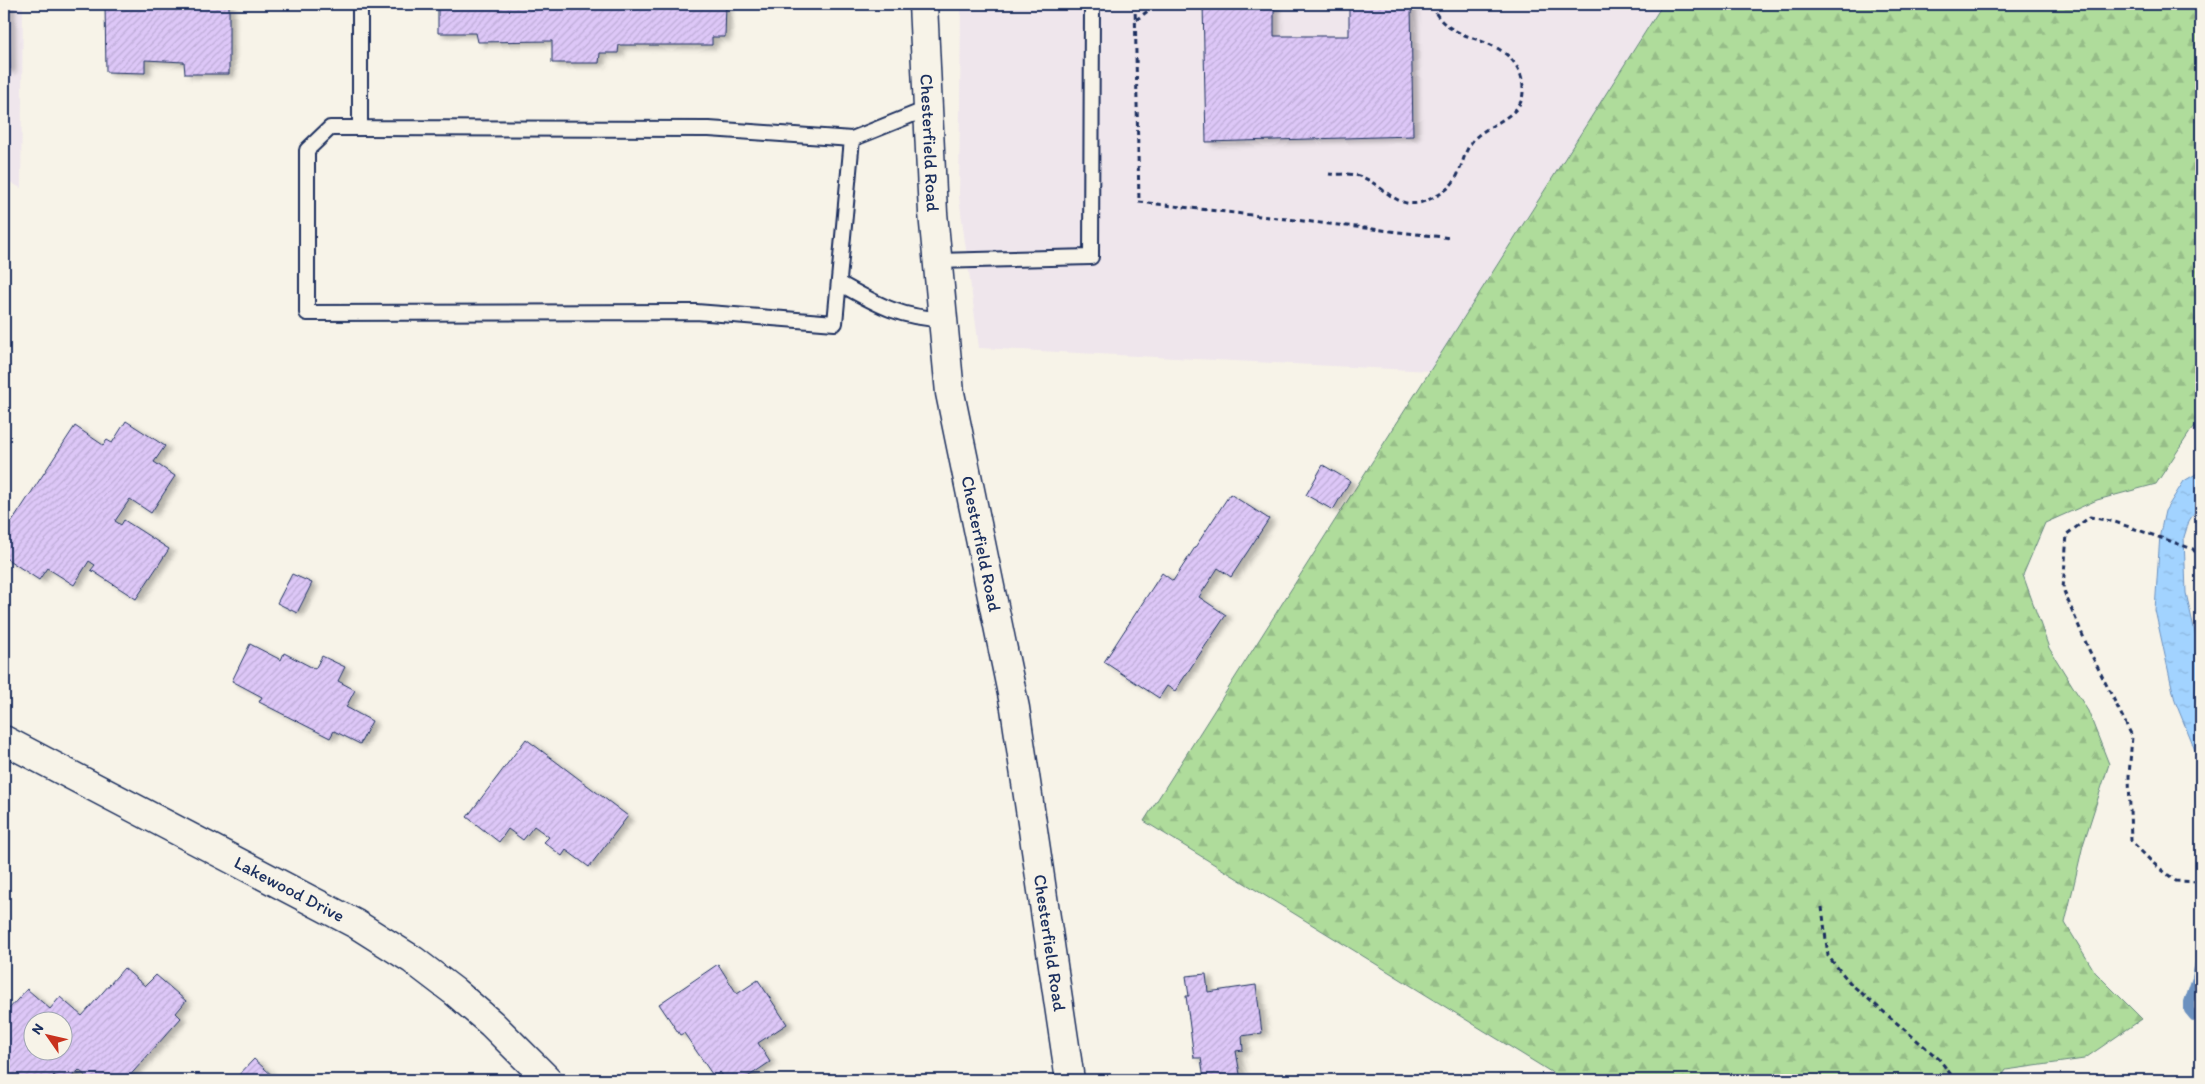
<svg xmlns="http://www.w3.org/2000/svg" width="2205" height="1084" font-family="Itim,sans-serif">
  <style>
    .built { fill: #efe6ec }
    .forest { fill: url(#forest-firs); stroke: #65867c }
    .water { fill: url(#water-ripples); stroke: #6c91bf }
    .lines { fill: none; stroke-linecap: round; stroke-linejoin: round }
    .stream { stroke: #6c91bf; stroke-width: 10 }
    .building { fill: url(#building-hatch); stroke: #1b2f5e; fill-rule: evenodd; filter: url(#shadow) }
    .service-casing { stroke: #1b2f5e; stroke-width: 18 }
    .minor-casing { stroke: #1b2f5e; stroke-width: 31 }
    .path { stroke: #1b2f5e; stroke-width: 3; stroke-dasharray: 5 4; stroke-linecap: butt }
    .service { stroke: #f7f3e8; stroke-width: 14 }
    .minor { stroke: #f7f3e8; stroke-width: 28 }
    .labels { text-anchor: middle; stroke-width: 4; stroke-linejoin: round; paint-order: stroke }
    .street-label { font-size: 18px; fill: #1b2f5e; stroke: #f7f3e8 }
  </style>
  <defs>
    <pattern id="forest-firs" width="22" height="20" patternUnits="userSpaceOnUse" patternTransform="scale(1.25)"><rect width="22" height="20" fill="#afdc9b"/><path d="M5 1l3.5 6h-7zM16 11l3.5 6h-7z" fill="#96bd88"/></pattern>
    <pattern id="water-ripples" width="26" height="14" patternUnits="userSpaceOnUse" patternTransform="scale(1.25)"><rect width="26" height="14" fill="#a2d3ff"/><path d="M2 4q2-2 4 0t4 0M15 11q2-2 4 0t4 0" fill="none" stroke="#8bb5dd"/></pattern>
    <pattern id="building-hatch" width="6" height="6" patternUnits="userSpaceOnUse" patternTransform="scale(1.25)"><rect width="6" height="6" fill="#ddc7f7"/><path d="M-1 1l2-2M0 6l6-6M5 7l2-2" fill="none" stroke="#bdabd6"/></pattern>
    <filter id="shadow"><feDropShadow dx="5.5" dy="3" stdDeviation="2.5" flood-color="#0004"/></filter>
  </defs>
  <rect width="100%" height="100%" fill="#f7f3e8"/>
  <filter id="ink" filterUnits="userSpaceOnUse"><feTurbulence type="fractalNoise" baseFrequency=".02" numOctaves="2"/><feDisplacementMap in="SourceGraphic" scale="10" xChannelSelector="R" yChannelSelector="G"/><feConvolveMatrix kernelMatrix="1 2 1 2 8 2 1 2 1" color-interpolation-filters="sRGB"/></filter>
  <g filter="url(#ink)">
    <path class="built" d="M 4,4 L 23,4 L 21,188 L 4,179 Z
      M 961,4 L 1663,4 L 1430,371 L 979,348 L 959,197 Z"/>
    <path class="forest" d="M 1663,4 L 2201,4 L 2201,419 L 2190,432 L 2156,484 L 2097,500 L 2045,523 L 2023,575 L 2049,648 L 2088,711 L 2109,764 L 2083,845 L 2065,923 L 2095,972 L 2142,1019 L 2084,1059 L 2006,1070 L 1999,1080 L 1564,1080 L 1144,821 Z"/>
    <path class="water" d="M 2201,471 L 2201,502 L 2189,521 L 2184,537 L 2186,593 L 2201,659 L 2201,765 L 2175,701 L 2155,610 L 2160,534 L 2165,511 L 2184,481 Z"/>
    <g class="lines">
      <path class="stream" d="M 2201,957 L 2197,978 L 2189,1002 L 2189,1010 L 2194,1016 L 2201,1017"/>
    </g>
    <path class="building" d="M 4,4 L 9,4 L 10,69 L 4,70 Z
      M 105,4 L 229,4 L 229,74 L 185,74 L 184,62 L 145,60 L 145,73 L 106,72 Z
      M 438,4 L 726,4 L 725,37 L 712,37 L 712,45 L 619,45 L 618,53 L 600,53 L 599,63 L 552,63 L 552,41 L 478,42 L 476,33 L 438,33 Z
      M 1203,4 L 1274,4 L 1274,36 L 1349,36 L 1349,4 L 1411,4 L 1413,136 L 1206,142 Z
      M 126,421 L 165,446 L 154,462 L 175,476 L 151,513 L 130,499 L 115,521 L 121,525 L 124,520 L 169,549 L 136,599 L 91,570 L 95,565 L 89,561 L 74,585 L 47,568 L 39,580 L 4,557 L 4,534 L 75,426 L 103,445 L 107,440 L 112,443 Z
      M 1323,465 L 1350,481 L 1333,510 L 1306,495 Z
      M 1230,494 L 1269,519 L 1231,577 L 1218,568 L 1199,597 L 1226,615 L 1175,691 L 1167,686 L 1159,698 L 1104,662 L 1162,573 L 1173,581 Z
      M 292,574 L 312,583 L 297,613 L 277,603 Z
      M 250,644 L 281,660 L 284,653 L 315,669 L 322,656 L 345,667 L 338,681 L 355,690 L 346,707 L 372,721 L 360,744 L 334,731 L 330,738 L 259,702 L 262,697 L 232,681 Z
      M 526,739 L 628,816 L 589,867 L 566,850 L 562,856 L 544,842 L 549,837 L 534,826 L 523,840 L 508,829 L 499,842 L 467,817 Z
      M 718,964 L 737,994 L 758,980 L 787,1024 L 758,1043 L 770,1062 L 743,1080 L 726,1080 L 720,1072 L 714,1077 L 684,1033 L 680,1035 L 659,1004 Z
      M 124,968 L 145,986 L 156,975 L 186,1001 L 176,1013 L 181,1018 L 126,1080 L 90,1080 L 79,1070 L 69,1080 L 60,1080 L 54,1075 L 49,1080 L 4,1080 L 4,1007 L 8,1010 L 27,989 L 50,1009 L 60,997 L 82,1016 ZM 32,1022 L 62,1022 L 62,1052 L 32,1052 Z
      M 1206,974 L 1208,992 L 1256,985 L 1262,1033 L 1242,1036 L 1243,1050 L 1236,1051 L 1241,1080 L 1204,1080 L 1201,1058 L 1194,1058 L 1186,996 L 1189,996 L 1186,976 Z
      M 254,1059 L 275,1078 L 278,1076 L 283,1080 L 234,1080 Z"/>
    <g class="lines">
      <g class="service-casing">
        <path id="service" d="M 360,4 L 360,128 L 330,128 L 307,150 L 307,313 L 696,312 L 835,323 L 852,139
          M 360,128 L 709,129 L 852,139 L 929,108
          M 937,261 L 1091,257 L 1092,4
          M 839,283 C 875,303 899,318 942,319"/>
      </g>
      <g class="minor-casing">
        <g id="minor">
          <path id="s1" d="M 923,4 L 933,213 L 950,393 L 1015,708 L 1070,1080"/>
          <path id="s2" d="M 4,740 L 356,924 L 413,960 L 455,992 L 492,1024 L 548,1080"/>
        </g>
      </g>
      <path class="path" d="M 1135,4 L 1139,202 L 1451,238
        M 1554,4 L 1582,7 L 1602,4
        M 1136,20 L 1157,4
        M 1329,174 C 1337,175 1347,173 1355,175 C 1384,181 1396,216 1430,199 C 1439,195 1448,190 1454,181 C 1462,170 1463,154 1471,143 C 1482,126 1514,121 1522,99 C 1524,91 1523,80 1520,73 C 1502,30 1445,47 1432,4
        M 2201,559 L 2193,549 L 2115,522 L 2090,517 L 2067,534 L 2063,589 L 2089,650 L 2132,736 L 2129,776 L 2131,841 L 2153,863 L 2176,881 L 2201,882
        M 1822,907 L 1828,956 L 1851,984 L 1939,1059 L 1955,1080"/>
      <use href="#service" class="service"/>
      <use href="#minor" class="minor"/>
    </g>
  </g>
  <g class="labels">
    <g class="street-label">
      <text dy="6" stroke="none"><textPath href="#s1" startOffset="139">Chesterfield Road</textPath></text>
      <text dy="6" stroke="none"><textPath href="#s1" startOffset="544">Chesterfield Road</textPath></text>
      <text dy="6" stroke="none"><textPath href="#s2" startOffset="322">Lakewood Drive</textPath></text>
      <text dy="6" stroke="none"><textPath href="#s1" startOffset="949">Chesterfield Road</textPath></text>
    </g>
  </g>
  <rect width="2205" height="1084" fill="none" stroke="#f7f3e8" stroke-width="20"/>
  <rect x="10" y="10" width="2185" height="1064" fill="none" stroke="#1b2f5e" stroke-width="2" filter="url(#ink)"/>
  <g transform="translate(48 1036) rotate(304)"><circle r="24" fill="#f7f3e8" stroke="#9fa5b1"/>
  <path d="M0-4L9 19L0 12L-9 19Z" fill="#c8321e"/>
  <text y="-8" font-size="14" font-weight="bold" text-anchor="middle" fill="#1b2f5e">N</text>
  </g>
</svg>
